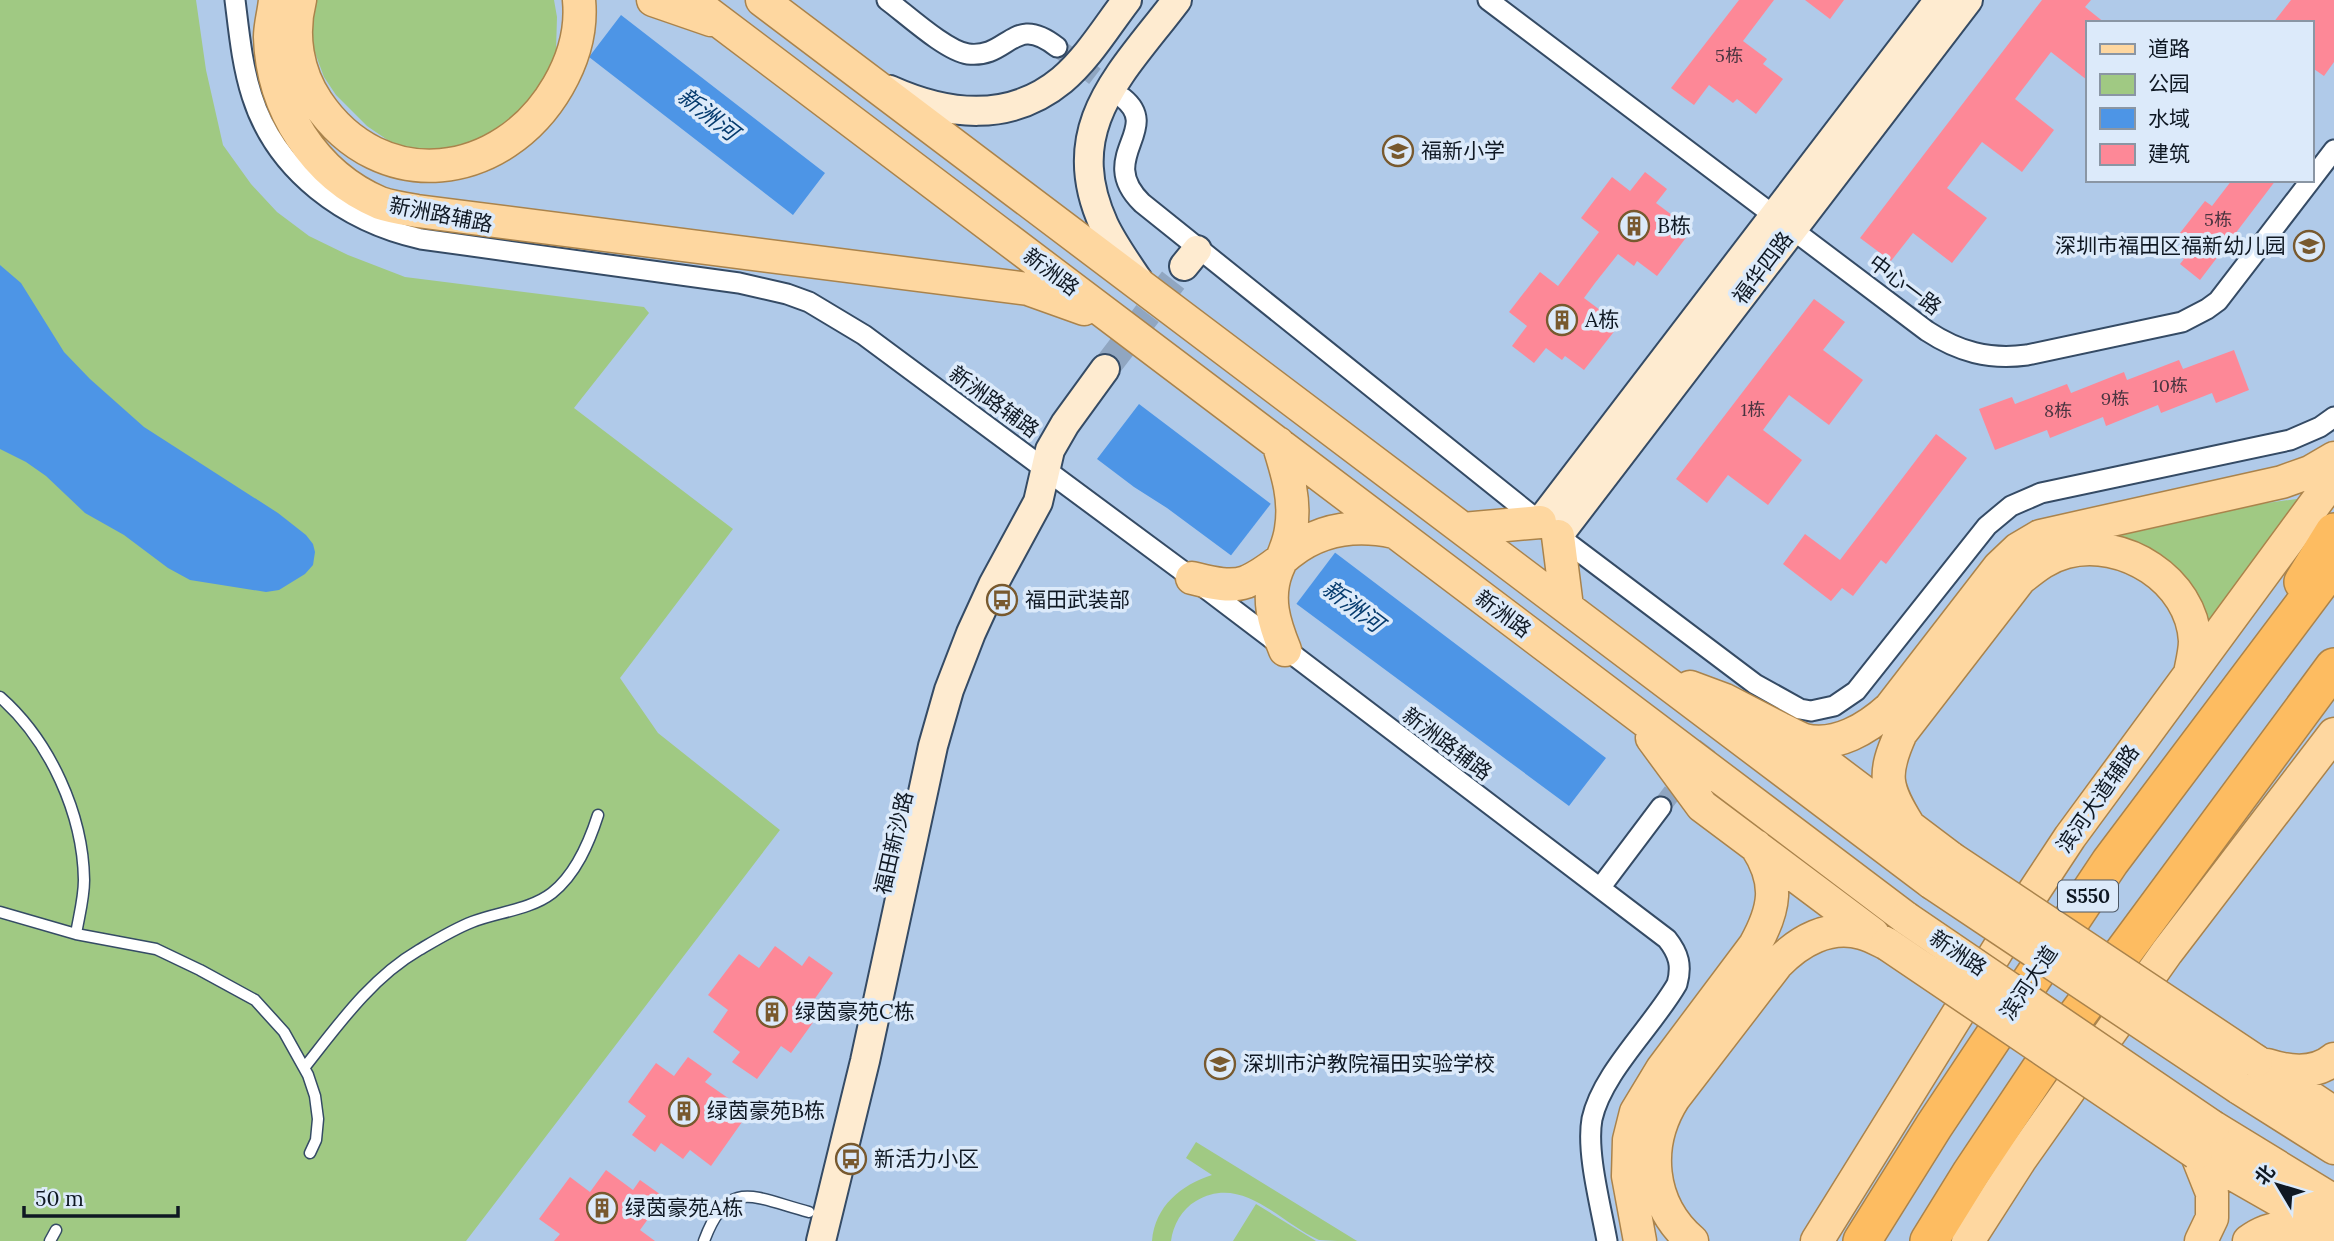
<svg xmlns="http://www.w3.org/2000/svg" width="2334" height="1241" font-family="Lora,'Noto Sans SC',serif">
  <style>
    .green { fill: #a0c983 }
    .water { fill: #4d95e6 }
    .pier { fill: #b0cae9 }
    .building { fill: #fd8897 }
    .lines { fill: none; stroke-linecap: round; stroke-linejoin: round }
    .street-tunnel { stroke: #90a6c1; stroke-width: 19; stroke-dasharray: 19 10; stroke-linecap: butt }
    .secondary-tunnel { stroke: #90a6c1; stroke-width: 28; stroke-dasharray: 28 14; stroke-linecap: butt }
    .lane-casing { stroke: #354b65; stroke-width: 13 }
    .street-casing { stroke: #354b65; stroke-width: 23 }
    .secondary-casing { stroke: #354b65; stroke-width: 32 }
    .primary-casing { stroke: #aa834b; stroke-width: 35 }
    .highway-casing { stroke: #aa834b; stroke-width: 40 }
    .lane { stroke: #fff; stroke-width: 10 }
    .street { stroke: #fff; stroke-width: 19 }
    .secondary { stroke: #feebd0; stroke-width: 28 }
    .primary { stroke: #fed7a0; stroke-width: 32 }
    .highway { stroke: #fdbc61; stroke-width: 37 }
    .primary-bridge-casing { stroke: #aa834b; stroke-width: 35; stroke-linecap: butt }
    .primary-bridge { stroke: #fed7a0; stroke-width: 32 }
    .labels { text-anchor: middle; stroke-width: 7; stroke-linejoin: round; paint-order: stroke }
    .number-label { font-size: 18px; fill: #4a3440 }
    .shield { fill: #dceafa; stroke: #4c5764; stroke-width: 2 }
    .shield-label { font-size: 19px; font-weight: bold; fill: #0f1823 }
    .poi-label { font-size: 21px; fill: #0f1823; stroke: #dceafa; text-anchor: start }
    .street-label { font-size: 21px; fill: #0f1823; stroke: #dceafa }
    .water-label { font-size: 23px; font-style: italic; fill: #063b6e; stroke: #dceafa }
  </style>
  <rect width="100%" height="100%" fill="#b0cae9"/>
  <path class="green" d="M 0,0 L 196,0 L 206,70 L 223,145 L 251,184 L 277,212 L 309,236 L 348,255 L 405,277 L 644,307 L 649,313 L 574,408 L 733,529 L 620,678 L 658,733 L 780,830 L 466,1241 L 0,1241 Z
    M 313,0 L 554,0 L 557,17 L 556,51 L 552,68 L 540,93 L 492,138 L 435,152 L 399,145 L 389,141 L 367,126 L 336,95 L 324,77 L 310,39 Z
    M 2310,497 L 2211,630 L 2202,612 L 2087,542 L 2168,525 L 2181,518 L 2204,512 Z
    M 1196,1142 L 1357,1241 C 1346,1241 1329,1241 1319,1240 C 1280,1223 1242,1173 1196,1201 C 1182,1209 1173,1225 1171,1241 L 1152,1241 C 1155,1206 1181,1185 1212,1175 L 1186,1158 Z
    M 1256,1204 L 1316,1241 L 1233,1241 Z"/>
  <path class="water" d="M 621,15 L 825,173 L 793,215 L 589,57 Z
    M 0,265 L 21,283 L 64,352 L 90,379 L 144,427 L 278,513 L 306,535 L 313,544 L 315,552 L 313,565 L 305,574 L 279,590 L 266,592 L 190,580 L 168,568 L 124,535 L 85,513 L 46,476 L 26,462 L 0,449 Z
    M 1139,404 L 1606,758 L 1569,806 L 1167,508 L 1134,487 L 1097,459 Z"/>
  <path class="pier" d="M 1273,501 L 1337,550 L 1294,607 L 1229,558 Z"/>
  <path class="building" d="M 1739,0 L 1774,0 L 1743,41 L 1767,59 L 1763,64 L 1783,79 L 1756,114 L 1737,99 L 1733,103 L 1709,85 L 1694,105 L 1671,88 Z
    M 1805,0 L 1844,0 L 1830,19 Z
    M 2042,0 L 2091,0 L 2085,7 L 2105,23 L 2087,23 L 2087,80 L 2051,52 L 2015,99 L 2054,130 L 2022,172 L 1982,142 L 1947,188 L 1987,218 L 1952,263 L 1913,233 L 1891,261 L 1860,238 Z
    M 2291,0 L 2334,0 L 2334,62 L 2324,76 L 2311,67 L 2311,23 L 2273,23 Z
    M 1645,172 L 1667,189 L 1656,203 L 1672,215 L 1668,220 L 1688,235 L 1657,276 L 1637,261 L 1634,266 L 1618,254 L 1595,283 L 1584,298 L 1600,310 L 1596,315 L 1616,329 L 1584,370 L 1565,356 L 1562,360 L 1546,348 L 1534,363 L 1512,346 L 1527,326 L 1509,312 L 1540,272 L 1558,286 L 1599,232 L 1581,218 L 1612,177 L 1630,191 Z
    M 2232,180 L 2276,180 L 2200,280 L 2180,264 L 2184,259 L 2176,253 L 2187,239 L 2180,233 L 2205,201 L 2212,206 Z
    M 1814,299 L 1845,322 L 1823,350 L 1863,380 L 1829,425 L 1789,395 L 1763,430 L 1802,460 L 1768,505 L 1728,475 L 1707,503 L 1676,479 Z
    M 2234,350 L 2249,390 L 2216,403 L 2212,393 L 2161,413 L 2158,405 L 2106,426 L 2103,417 L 2050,438 L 2047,430 L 1995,450 L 1979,409 L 2012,397 L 2015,404 L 2067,384 L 2071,393 L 2124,372 L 2127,380 L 2179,360 L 2183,369 Z
    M 1936,434 L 1967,458 L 1886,564 L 1881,560 L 1853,596 L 1842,588 L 1831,601 L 1783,564 L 1805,534 L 1840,560 Z
    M 775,946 L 802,966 L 809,956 L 833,973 L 809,1007 L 819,1014 L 791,1053 L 781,1046 L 757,1079 L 732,1062 L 740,1052 L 713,1032 L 728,1010 L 708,995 L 739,954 L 759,968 Z
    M 688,1057 L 712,1074 L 705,1082 L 728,1098 L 721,1107 L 742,1122 L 711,1166 L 690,1150 L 683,1159 L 661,1143 L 655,1152 L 632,1135 L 646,1116 L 628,1102 L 656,1063 L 674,1076 Z
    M 606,1170 L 633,1190 L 640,1180 L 664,1197 L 640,1230 L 655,1241 L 554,1241 L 560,1234 L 539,1219 L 570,1177 L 590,1192 Z"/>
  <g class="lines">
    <path class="street-tunnel" d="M 1057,47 L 1119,95
      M 1661,807 L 1748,693"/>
    <path class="secondary-tunnel" d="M 1105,369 L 1184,266"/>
    <g class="lane-casing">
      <path id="lane" d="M 0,697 C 50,741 83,814 84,880 C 84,898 79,916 76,934
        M 0,912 L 76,934 L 156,949 L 200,970 L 255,1000 L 284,1032 L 308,1075 L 315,1096 L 318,1119 L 316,1140 L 310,1153
        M 304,1068 C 338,1025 371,978 419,950 C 436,940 454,929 472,922 C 497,912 530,910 552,893 C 576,874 589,843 598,815
        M 50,1241 L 56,1230
        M 704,1241 C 728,1176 755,1198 809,1212"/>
    </g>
    <g class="street-casing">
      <path id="street" d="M 235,0 C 239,32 242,65 252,96 C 276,172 345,222 421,239 L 739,283 L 787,294 L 809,302 L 864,335 L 1192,578 L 1667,939 C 1679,954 1682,966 1677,984 C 1653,1026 1602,1073 1592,1119 C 1586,1152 1601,1207 1607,1241
        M 887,0 C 906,14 946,51 968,54 C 1009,59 1013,12 1057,47
        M 1488,0 L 1927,331 C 1959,352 1989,360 2027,355 L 2182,322 L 2207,309 L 2218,301 L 2311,180
        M 1123,98 C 1163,130 1095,157 1142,203 L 1540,522 L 1755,684 L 1800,709 L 1811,711 L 1834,706 L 1856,691 L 1987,526 L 2011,506 L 2041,493 L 2290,440 L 2320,427 L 2334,417
        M 2311,180 L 2334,150
        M 1600,888 L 1661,807"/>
    </g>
    <g class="secondary-casing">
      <path id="secondary" d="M 890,90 C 948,116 1010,123 1062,80 C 1088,58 1107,26 1127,0
        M 1184,266 L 1197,250
        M 1138,280 C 1126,262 1113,244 1104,225 C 1059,127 1122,73 1177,0
        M 1540,522 L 1939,0
        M 1558,536 L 1968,0
        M 821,1241 L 865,1061 L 933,746 L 949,690 L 971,633 L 993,585 L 1038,502 L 1050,450 L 1065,424 L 1105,369"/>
    </g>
    <g class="primary-casing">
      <path id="primary" d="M 275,0 C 274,12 270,25 270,37 C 272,108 314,175 380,203 C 392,207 405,209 417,211 L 1028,289 L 1084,309
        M 300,0 C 291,35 297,72 317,102 C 381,197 503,181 558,86 C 573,60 582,31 579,0
        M 653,0 L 711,20
        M 691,0 L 1906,918
        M 762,0 L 1932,883
        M 1278,443 C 1287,472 1296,499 1291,529 C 1289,544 1283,556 1277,570 C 1266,598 1274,623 1285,650
        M 1463,529 L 1540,522
        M 1558,536 L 1567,607
        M 1192,578 C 1209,582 1229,588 1246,582 C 1263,575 1277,563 1291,552 C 1322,528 1357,524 1394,532
        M 1690,687 L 1725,700 L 1779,728 L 1951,858
        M 1779,728 C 1787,732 1796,737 1804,740 C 1836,748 1868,728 1890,708 L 1999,567 L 2018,549 L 2040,536 L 2282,482 L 2310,472 L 2334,458
        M 1652,738 L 1702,806 L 1873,934
        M 1909,826 C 1885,787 1882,775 1901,733 L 2020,579 C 2035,567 2047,557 2066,552 C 2123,537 2192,580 2195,641 C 2195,651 2192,663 2190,673
        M 2256,1061 L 2334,1113
        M 2267,1065 C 2289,1072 2315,1075 2334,1059
        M 2239,1088 L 2334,1148
        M 2213,1127 L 2334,1201
        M 2196,1153 L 2334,1232
        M 2196,1153 L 2212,1193 L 2212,1218 L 2201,1241
        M 1640,1241 L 1628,1176 L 1629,1140 L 1636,1112 L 1662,1069 L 1755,945 C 1775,909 1780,883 1756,846
        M 1692,1241 C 1649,1204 1644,1145 1674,1098 L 1777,964 C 1799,941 1829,924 1862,933 C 1870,935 1879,940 1887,944
        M 1817,1241 L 2033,893 L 2070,837 L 2334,478
        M 1968,1241 L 2020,1160 L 2167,952 L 2334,734
        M 2249,1241 C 2273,1223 2297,1226 2324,1233"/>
    </g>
    <g class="highway-casing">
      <path id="highway" d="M 2303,582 L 2334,532
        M 1862,1241 L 1934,1126 L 2110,862 L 2334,564
        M 1929,1241 L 1971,1173 L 2069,1026 L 2334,667"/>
    </g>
    <use href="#lane" class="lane"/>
    <use href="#street" class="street"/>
    <use href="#secondary" class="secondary"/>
    <use href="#primary" class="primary"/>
    <use href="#highway" class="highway"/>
    <g class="primary-bridge-casing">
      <path id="primary-bridge" d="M 1951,858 L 2256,1061
        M 1932,883 L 2239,1088
        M 1906,918 L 2213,1127
        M 1887,944 L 2196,1153"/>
    </g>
    <use href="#primary-bridge" class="primary-bridge"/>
  </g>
  <defs>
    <g id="school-ring" transform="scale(1.575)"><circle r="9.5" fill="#dceafa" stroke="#78592e" stroke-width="1.5"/><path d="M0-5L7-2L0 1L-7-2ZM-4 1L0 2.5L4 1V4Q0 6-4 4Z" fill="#78592e"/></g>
    <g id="building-ring" transform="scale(1.575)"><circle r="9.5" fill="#dceafa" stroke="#78592e" stroke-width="1.5"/><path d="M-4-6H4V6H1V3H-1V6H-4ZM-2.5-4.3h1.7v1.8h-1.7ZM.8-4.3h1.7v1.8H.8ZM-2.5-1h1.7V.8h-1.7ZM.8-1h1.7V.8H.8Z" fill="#78592e"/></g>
    <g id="bus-ring" transform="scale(1.575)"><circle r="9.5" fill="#dceafa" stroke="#78592e" stroke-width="1.5"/><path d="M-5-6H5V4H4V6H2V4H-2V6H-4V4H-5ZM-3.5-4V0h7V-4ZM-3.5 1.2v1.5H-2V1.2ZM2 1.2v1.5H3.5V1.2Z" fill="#78592e"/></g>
  </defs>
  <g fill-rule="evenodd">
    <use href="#school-ring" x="1398" y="151"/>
    <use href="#building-ring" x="1634" y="226"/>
    <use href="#school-ring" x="2309" y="246"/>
    <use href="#building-ring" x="1562" y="320"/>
    <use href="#bus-ring" x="1002" y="600"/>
    <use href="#building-ring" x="772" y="1012"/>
    <use href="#school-ring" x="1220" y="1064"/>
    <use href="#building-ring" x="684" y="1111"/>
    <use href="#bus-ring" x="851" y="1159"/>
    <use href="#building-ring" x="602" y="1208"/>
  </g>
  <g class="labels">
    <g class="number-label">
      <text x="1729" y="62">5栋</text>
      <text x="2218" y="226">5栋</text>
      <text x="2170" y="392">10栋</text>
      <text x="2115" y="405">9栋</text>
      <text x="1753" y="416">1栋</text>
      <text x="2058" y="417">8栋</text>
    </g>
    <rect class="shield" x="2058" y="880.5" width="60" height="31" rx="5"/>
    <g class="shield-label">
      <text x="2088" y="903">S550</text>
    </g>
    <g class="poi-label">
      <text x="1421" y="158">福新小学</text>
      <text x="1657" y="233">B栋</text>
      <text x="2286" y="253" text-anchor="end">深圳市福田区福新幼儿园</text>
      <text x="1585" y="327">A栋</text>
      <text x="1025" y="607">福田武装部</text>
      <text x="795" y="1019">绿茵豪苑C栋</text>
      <text x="1243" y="1071">深圳市沪教院福田实验学校</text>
      <text x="707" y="1118">绿茵豪苑B栋</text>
      <text x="874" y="1166">新活力小区</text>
      <text x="625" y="1215">绿茵豪苑A栋</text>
    </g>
    <g class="street-label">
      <text transform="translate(441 215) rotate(11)" y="7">新洲路辅路</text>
      <text transform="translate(1763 268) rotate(-53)" y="7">福华四路</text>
      <text transform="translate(1051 272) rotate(37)" y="7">新洲路</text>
      <text transform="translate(1905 285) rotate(37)" y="7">中心一路</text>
      <text transform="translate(994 402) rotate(36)" y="7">新洲路辅路</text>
      <text transform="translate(1503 614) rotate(37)" y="7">新洲路</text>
      <text transform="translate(1447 744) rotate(37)" y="7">新洲路辅路</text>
      <text transform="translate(2098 799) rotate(-55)" y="7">滨河大道辅路</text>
      <text transform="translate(894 843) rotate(-77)" y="7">福田新沙路</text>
      <text transform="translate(1958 953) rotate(34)" y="7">新洲路</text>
      <text transform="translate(2029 983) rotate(-56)" y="7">滨河大道</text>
    </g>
    <g class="water-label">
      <text transform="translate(708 114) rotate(38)" y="8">新洲河</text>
      <text transform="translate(1353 606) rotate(37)" y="8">新洲河</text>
    </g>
  </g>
  <rect x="2086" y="21" width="228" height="161" fill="#dceafa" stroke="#8a96a4" stroke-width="2"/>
  <rect x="2100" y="44" width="35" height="10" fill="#fed7a0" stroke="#8a96a4" stroke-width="2"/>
  <text x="2148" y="56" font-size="21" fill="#0f1823">道路</text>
  <rect x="2100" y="74" width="35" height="21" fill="#a0c983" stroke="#8a96a4" stroke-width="2"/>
  <text x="2148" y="91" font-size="21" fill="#0f1823">公园</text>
  <rect x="2100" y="108" width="35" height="21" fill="#4d95e6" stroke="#8a96a4" stroke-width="2"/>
  <text x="2148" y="126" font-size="21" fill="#0f1823">水域</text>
  <rect x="2100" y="144" width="35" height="21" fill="#fd8897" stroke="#8a96a4" stroke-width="2"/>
  <text x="2148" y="161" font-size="21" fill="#0f1823">建筑</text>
  <g transform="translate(2278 1185) rotate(308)" stroke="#dceafa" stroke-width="5" paint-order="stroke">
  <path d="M0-5L12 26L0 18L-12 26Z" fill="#0f1823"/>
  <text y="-10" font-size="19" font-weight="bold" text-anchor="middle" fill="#0f1823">北</text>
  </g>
  <path d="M24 1206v10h154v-10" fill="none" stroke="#0f1823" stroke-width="3.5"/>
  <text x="35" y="1206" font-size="21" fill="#0f1823" stroke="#dceafa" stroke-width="5" paint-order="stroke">50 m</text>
</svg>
